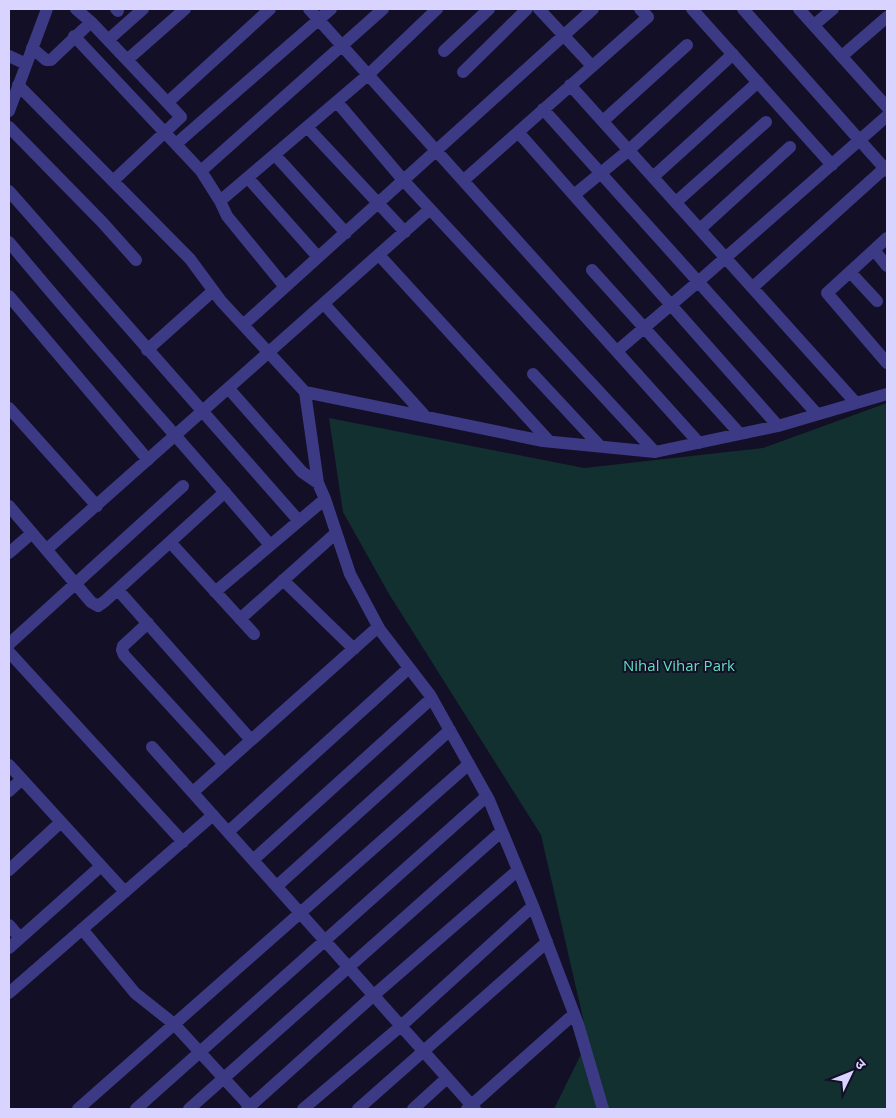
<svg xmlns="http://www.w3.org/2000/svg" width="896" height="1118" font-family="'Open Sans','Noto Sans Devanagari',sans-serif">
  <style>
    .green { fill: #12302f }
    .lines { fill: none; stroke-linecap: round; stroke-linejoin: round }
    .minor { stroke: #3d3a85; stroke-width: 12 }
    .labels { text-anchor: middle; stroke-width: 4; stroke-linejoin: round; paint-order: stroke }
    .park-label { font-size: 15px; fill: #5fe0c0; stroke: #130f26 }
  </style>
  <rect width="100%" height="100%" fill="#130f26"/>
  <path class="green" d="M 887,403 L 887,1109 L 554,1109 L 588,1040 L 541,835 L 389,594 L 343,512 L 329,418 L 584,468 L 763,448 Z"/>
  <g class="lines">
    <path class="minor" d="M 76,9 L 91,22
      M 116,9 L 118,11
      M 309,9 L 699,443
      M 539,9 L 592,66
      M 692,9 L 832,165
      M 743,9 L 887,171
      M 799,9 L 887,107
      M 814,25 L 833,9
      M 74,36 L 201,171 L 220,201
      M 108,40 L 143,9
      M 32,48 L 46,60 L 51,60 L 91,22 L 181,117 L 113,181
      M 444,51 L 489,9
      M 9,56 L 26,64
      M 842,56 L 887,17
      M 127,60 L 185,9
      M 463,72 L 527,9
      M 18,85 L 190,259 L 221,301 L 305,392 L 543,441 L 655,452 L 778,426 L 887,394
      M 570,85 L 856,403
      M 168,102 L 270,9
      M 337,102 L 404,181 L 655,452
      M 543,109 L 817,414
      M 9,111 L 47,9
      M 603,121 L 687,45
      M 9,127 L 103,223 L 136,260
      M 307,127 L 405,232
      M 518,132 L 778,426
      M 176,144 L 331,9
      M 275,155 L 346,233
      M 201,171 L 383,9
      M 653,177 L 758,82
      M 248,178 L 318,257
      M 464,180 L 648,17 L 640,9
      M 9,191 L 299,521
      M 574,195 L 629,150 L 733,54
      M 676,202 L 766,122
      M 700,229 L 790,147
      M 887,238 L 827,293 L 887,363
      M 9,242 C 94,345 184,444 270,545
      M 874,250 L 887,266
      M 379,255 L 549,441
      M 592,270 L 740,434
      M 850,272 L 877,301
      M 285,287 L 227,216 L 220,201 L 369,74 L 437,9
      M 753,287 L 887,166
      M 9,296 L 148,460
      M 324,304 L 426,417
      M 243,325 L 593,9
      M 147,350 L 213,291
      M 617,351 L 699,281 L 887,116
      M 533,374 L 600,446
      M 229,389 L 302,472 L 318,483
      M 305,392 L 318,483 L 325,499 L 350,574 L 380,630 L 430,695 L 489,800 L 533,906 L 578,1024 L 603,1109
      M 9,408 L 97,506
      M 9,506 L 91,602 L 98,606 L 105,601 L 170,542 L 254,634
      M 170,542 L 225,492
      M 47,549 L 430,209
      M 9,553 L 32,533
      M 283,580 L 354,649
      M 118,590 L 251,740
      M 215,592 L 325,499
      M 240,619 L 336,533
      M 148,623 L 123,646 L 122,650 L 124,655 L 224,764
      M 9,644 L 183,486
      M 9,652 L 183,842
      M 152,747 L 475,1109
      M 9,765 L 125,892
      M 9,791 L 22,779
      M 193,792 L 378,627
      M 228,832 L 409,668
      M 253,860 L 432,698
      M 9,870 L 61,822
      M 277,886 L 450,730
      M 9,925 L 20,938
      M 82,929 L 135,993 L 174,1024 L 252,1109
      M 9,948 L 101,866
      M 9,993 L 213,815
      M 78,1109 L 469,764
      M 136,1109 L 487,796
      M 189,1109 L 502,831
      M 247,1109 L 374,995 L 518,870
      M 303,1109 L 401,1026 L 533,906
      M 358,1109 L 547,942
      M 413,1109 L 447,1078
      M 467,1109 L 574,1014"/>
  </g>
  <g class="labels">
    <g class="park-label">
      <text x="679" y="671">Nihal Vihar Park</text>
    </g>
  </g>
  <rect width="896" height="1118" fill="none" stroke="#d9d4ff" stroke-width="20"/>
  <g transform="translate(851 1073) rotate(47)" stroke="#130f26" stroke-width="4" paint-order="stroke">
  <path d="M0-4L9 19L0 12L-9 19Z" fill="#d9d4ff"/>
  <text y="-8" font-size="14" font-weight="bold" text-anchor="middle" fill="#d9d4ff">उ</text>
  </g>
</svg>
